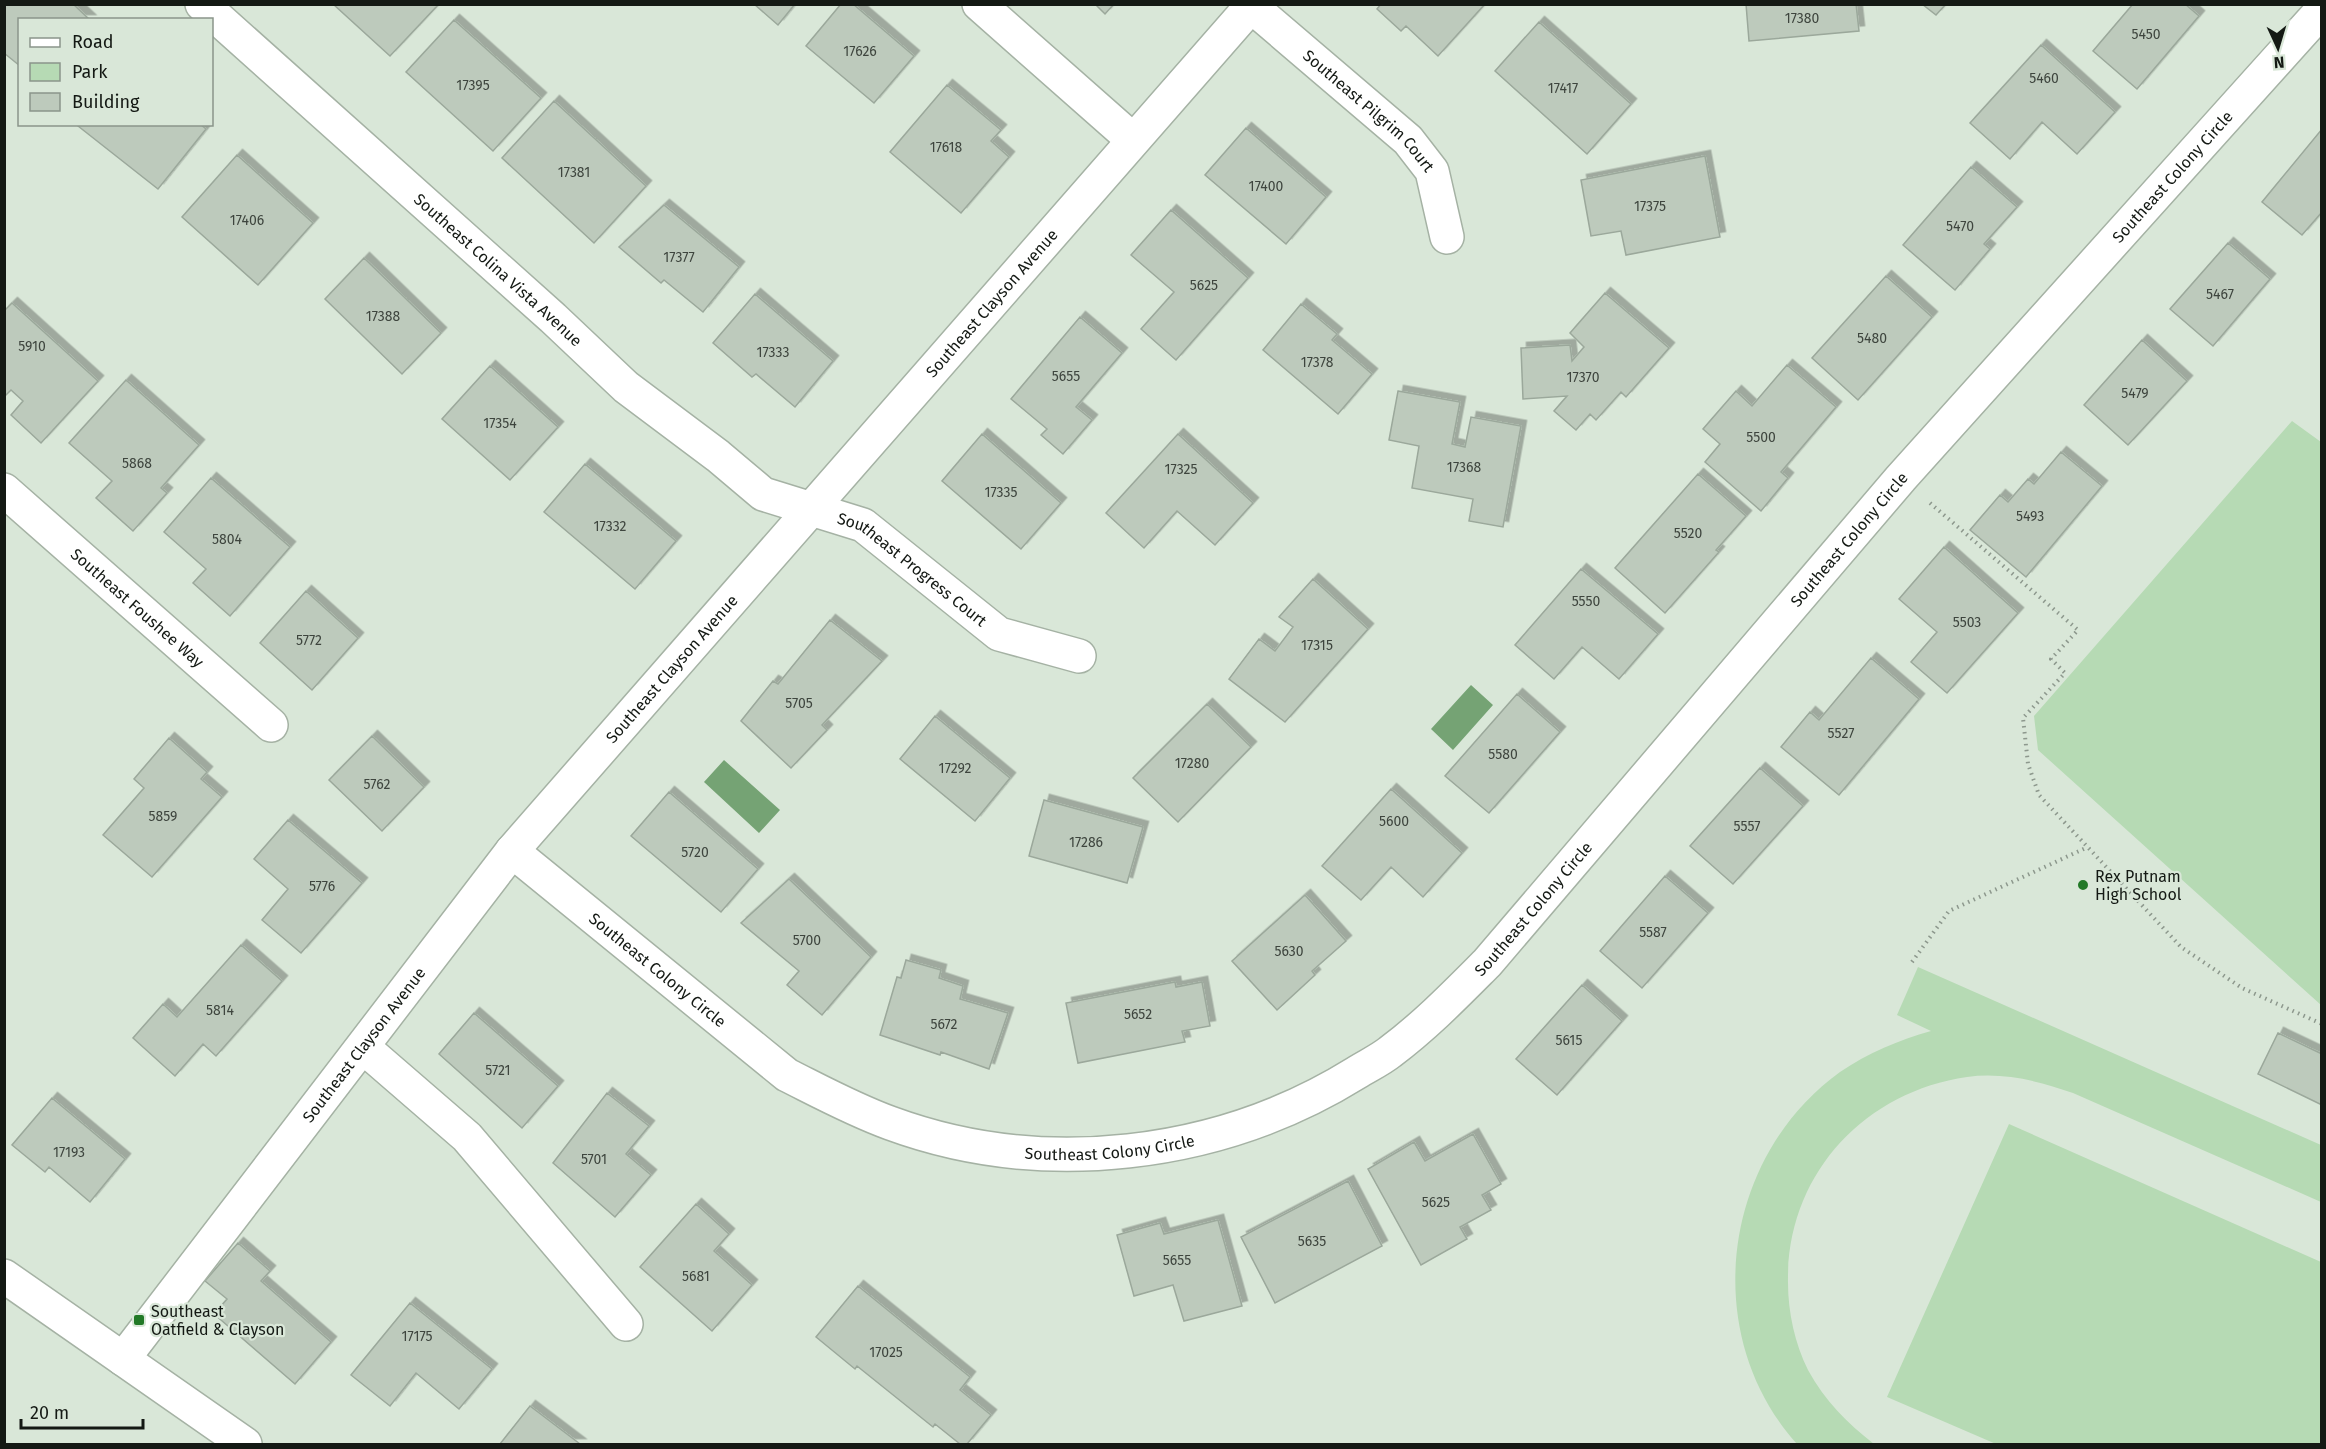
<svg xmlns="http://www.w3.org/2000/svg" width="2326" height="1449" font-family="'Fira Sans',sans-serif">
  <style>
    .green { fill: #b6dab4 }
    .water { fill: #75a374 }
    .building { fill: #bdcabc; stroke: #9ba89b; stroke-width: 1.5; filter: url(#shadow) }
    .lines { fill: none; stroke-linecap: round; stroke-linejoin: round }
    .minor-casing { stroke: #a5b2a4; stroke-width: 36 }
    .major-casing { stroke: #a5b2a4; stroke-width: 36 }
    .path { stroke: #8d988d; stroke-width: 4; stroke-dasharray: 1.5 4.5; stroke-linecap: butt }
    .minor { stroke: #fff; stroke-width: 33 }
    .major { stroke: #fff; stroke-width: 33 }
    .poi-dot { fill: #227927; stroke: #d9e7d8; stroke-width: 2 }
    .labels { text-anchor: middle; stroke-width: 4.5; stroke-linejoin: round; paint-order: stroke }
    .number-label { font-size: 14px; fill: #3e453e }
    .street-label { font-size: 16px; fill: #141914; stroke: #d9e7d8 }
    .poi-label { font-size: 16px; fill: #141914; stroke: #d9e7d8; text-anchor: start }
  </style>
  <defs>
    <filter id="shadow"><feDropShadow dx="5.5" dy="-5.5" stdDeviation="0" flood-color="#0004"/></filter>
  </defs>
  <rect width="100%" height="100%" fill="#d9e7d8"/>
  <path class="green" d="M 2292,421 L 2321,442 L 2321,1005 L 2038,750 L 2034,716 Z
    M 1918,967 L 2321,1145 L 2321,1202 L 2073,1093 C 2039,1081 2003,1072 1967,1077 C 1863,1092 1786,1176 1788,1283 C 1788,1312 1795,1344 1808,1370 C 1825,1401 1847,1423 1874,1444 L 1797,1444 C 1699,1335 1721,1158 1840,1072 C 1868,1053 1899,1040 1931,1031 L 1897,1015 Z
    M 2009,1124 L 2321,1262 L 2321,1444 L 1996,1444 L 1887,1397 Z"/>
  <path class="water" d="M 1471,685 L 1493,705 L 1453,750 L 1431,729 Z
    M 724,760 L 780,810 L 759,833 L 704,782 Z"/>
  <path class="building" d="M 4,4 L 73,4 L 90,20 L 20,20 L 20,66 L 4,53 Z
    M 333,4 L 435,4 L 437,6 L 390,56 Z
    M 754,4 L 795,4 L 778,25 Z
    M 841,4 L 853,4 L 914,56 L 874,103 L 806,46 Z
    M 1095,4 L 1114,4 L 1105,14 Z
    M 1381,4 L 1485,4 L 1438,56 L 1406,26 L 1401,31 L 1377,9 Z
    M 1746,4 L 1856,4 L 1859,31 L 1749,41 Z
    M 1922,4 L 1946,4 L 1936,15 Z
    M 2133,4 L 2185,4 L 2199,16 L 2137,89 L 2093,51 Z
    M 454,20 L 541,98 L 493,151 L 406,72 Z
    M 1539,22 L 1631,104 L 1587,154 L 1495,71 Z
    M 2041,45 L 2115,112 L 2077,154 L 2042,122 L 2010,159 L 1970,123 Z
    M 947,85 L 1001,130 L 991,141 L 1009,157 L 961,213 L 890,152 Z
    M 554,101 L 646,186 L 594,243 L 502,158 Z
    M 80,124 L 200,124 L 206,129 L 158,189 L 78,126 Z
    M 1246,128 L 1326,197 L 1286,244 L 1205,175 Z
    M 2322,129 L 2322,212 L 2302,235 L 2262,202 Z
    M 237,155 L 313,223 L 258,285 L 182,217 Z
    M 1705,156 L 1720,237 L 1626,255 L 1621,231 L 1591,236 L 1581,180 Z
    M 1971,167 L 2017,207 L 1984,244 L 1990,249 L 1955,290 L 1903,245 Z
    M 664,205 L 739,267 L 703,312 L 664,280 L 661,283 L 619,247 Z
    M 1171,210 L 1248,278 L 1176,360 L 1141,329 L 1174,292 L 1131,255 Z
    M 2228,243 L 2270,279 L 2213,346 L 2170,309 Z
    M 364,258 L 441,333 L 402,374 L 325,299 Z
    M 1886,276 L 1932,317 L 1858,400 L 1812,358 Z
    M 1605,293 L 1669,348 L 1626,397 L 1621,392 L 1596,420 L 1590,414 L 1576,430 L 1554,411 L 1567,396 L 1523,399 L 1521,348 L 1570,345 L 1572,361 L 1584,347 L 1570,333 Z
    M 755,294 L 833,361 L 795,407 L 756,374 L 752,377 L 713,343 Z
    M 12,303 L 98,381 L 41,443 L 11,415 L 23,401 L 11,390 L 6,395 L 4,393 L 4,311 Z
    M 1301,304 L 1337,334 L 1332,340 L 1372,374 L 1338,414 L 1263,350 Z
    M 1080,317 L 1122,353 L 1076,407 L 1092,420 L 1063,454 L 1041,435 L 1047,429 L 1011,399 Z
    M 2142,340 L 2187,381 L 2128,445 L 2084,405 Z
    M 1787,365 L 1836,407 L 1781,472 L 1788,478 L 1761,511 L 1705,462 L 1720,444 L 1703,429 L 1736,391 L 1752,406 Z
    M 490,366 L 558,427 L 510,480 L 442,419 Z
    M 126,380 L 199,445 L 161,488 L 167,493 L 133,531 L 96,498 L 112,481 L 69,443 Z
    M 1398,391 L 1460,402 L 1452,444 L 1465,447 L 1471,417 L 1521,426 L 1503,527 L 1469,521 L 1473,499 L 1412,488 L 1419,446 L 1389,440 Z
    M 982,434 L 1061,503 L 1021,549 L 942,481 Z
    M 1178,434 L 1253,503 L 1215,545 L 1177,511 L 1144,548 L 1106,513 Z
    M 2061,452 L 2102,486 L 2026,577 L 1970,530 L 2000,495 L 2008,502 L 2028,479 L 2034,484 Z
    M 585,464 L 676,541 L 635,589 L 544,512 Z
    M 1698,474 L 1746,516 L 1716,550 L 1719,552 L 1665,613 L 1615,568 Z
    M 211,478 L 290,547 L 230,616 L 193,583 L 206,569 L 164,532 Z
    M 1944,547 L 2018,613 L 1947,693 L 1911,662 L 1937,632 L 1899,599 Z
    M 1581,569 L 1658,634 L 1619,679 L 1582,647 L 1554,679 L 1515,645 Z
    M 1313,579 L 1368,629 L 1285,722 L 1229,679 L 1259,639 L 1275,651 L 1293,627 L 1279,617 Z
    M 306,591 L 358,638 L 312,690 L 260,643 Z
    M 830,620 L 882,661 L 822,725 L 827,730 L 791,768 L 741,721 L 773,681 L 778,684 Z
    M 1871,658 L 1919,699 L 1839,795 L 1781,747 L 1810,712 L 1819,720 Z
    M 1517,694 L 1560,732 L 1489,813 L 1445,776 Z
    M 1207,704 L 1251,747 L 1178,822 L 1133,778 Z
    M 935,716 L 1010,778 L 975,821 L 900,759 Z
    M 372,736 L 424,787 L 382,831 L 329,780 Z
    M 169,738 L 207,772 L 201,779 L 222,797 L 152,877 L 103,835 L 144,788 L 134,779 Z
    M 1760,768 L 1803,806 L 1733,884 L 1690,846 Z
    M 1391,789 L 1462,853 L 1423,897 L 1391,867 L 1361,900 L 1322,866 Z
    M 669,792 L 758,869 L 721,912 L 631,836 Z
    M 1044,800 L 1143,827 L 1127,883 L 1029,856 Z
    M 288,820 L 362,883 L 301,953 L 262,920 L 288,889 L 254,859 Z
    M 1665,876 L 1708,913 L 1642,988 L 1600,951 Z
    M 789,879 L 871,957 L 822,1015 L 787,985 L 799,971 L 741,923 Z
    M 1305,895 L 1346,941 L 1312,971 L 1315,975 L 1277,1010 L 1232,961 Z
    M 241,945 L 282,981 L 216,1056 L 203,1044 L 175,1076 L 133,1038 L 163,1004 L 177,1017 Z
    M 906,960 L 941,970 L 939,978 L 963,986 L 960,999 L 1008,1013 L 989,1069 L 941,1052 L 940,1055 L 880,1035 L 897,977 L 901,978 Z
    M 1175,982 L 1176,987 L 1202,982 L 1210,1026 L 1182,1031 L 1185,1042 L 1078,1063 L 1066,1003 Z
    M 1582,985 L 1622,1021 L 1557,1095 L 1516,1059 Z
    M 474,1013 L 558,1086 L 522,1128 L 439,1054 Z
    M 2278,1033 L 2322,1054 L 2322,1105 L 2258,1074 Z
    M 607,1093 L 649,1126 L 626,1154 L 651,1175 L 615,1217 L 553,1163 Z
    M 52,1098 L 125,1159 L 90,1202 L 49,1167 L 45,1172 L 12,1145 Z
    M 1473,1134 L 1501,1184 L 1482,1195 L 1491,1210 L 1460,1227 L 1467,1239 L 1421,1265 L 1368,1169 L 1414,1142 L 1425,1161 Z
    M 1348,1181 L 1382,1246 L 1275,1303 L 1241,1237 Z
    M 696,1204 L 729,1234 L 714,1251 L 752,1285 L 712,1331 L 640,1267 Z
    M 1218,1220 L 1242,1306 L 1184,1321 L 1173,1285 L 1134,1296 L 1117,1235 L 1160,1223 L 1164,1234 Z
    M 238,1243 L 270,1271 L 261,1281 L 331,1342 L 295,1384 L 214,1314 L 227,1299 L 205,1281 Z
    M 858,1286 L 970,1377 L 960,1390 L 991,1415 L 967,1444 L 960,1444 L 935,1424 L 933,1427 L 857,1366 L 855,1369 L 816,1337 Z
    M 410,1303 L 492,1369 L 459,1409 L 416,1373 L 390,1406 L 351,1375 Z
    M 530,1406 L 580,1444 L 500,1444 Z"/>
  <g class="lines">
    <g class="minor-casing">
      <g id="minor">
        <path id="s1" d="M 202,4 L 553,318 L 626,387 L 718,456 L 763,494 L 863,525 L 999,634 L 1079,656"/>
        <path d="M 979,4 L 1133,140"/>
        <path id="s2" d="M 1251,6 L 1408,140 L 1432,171 L 1447,237"/>
        <path id="s3" d="M 4,490 L 271,725"/>
        <path id="s4" d="M 512,851 L 787,1075 C 821,1092 854,1110 890,1123 C 1042,1179 1219,1158 1356,1073 C 1367,1066 1380,1060 1390,1052 C 1426,1025 1456,994 1487,963 L 1901,478 L 2322,10"/>
        <path d="M 363,1047 L 467,1137 L 626,1324"/>
        <path id="s5" d="M 123,1359 L 512,851 L 1253,4"/>
      </g>
    </g>
    <g class="major-casing">
      <path id="major" d="M 4,1276 L 245,1444"/>
    </g>
    <path class="path" d="M 1930,503 L 2078,630 L 2051,659 L 2065,673 L 2023,718 L 2028,764 L 2039,795 L 2181,947 L 2242,988 L 2322,1024
      M 1912,962 L 1949,911 L 2088,847"/>
    <use href="#minor" class="minor"/>
    <use href="#major" class="major"/>
  </g>
  <g class="poi-dot">
    <circle cx="2083" cy="885" r="6"/>
    <rect x="133" y="1314" width="12" height="12" rx="3"/>
  </g>
  <g class="labels">
    <g class="number-label">
      <text x="1802" y="23">17380</text>
      <text x="2146" y="39">5450</text>
      <text x="860" y="56">17626</text>
      <text x="2044" y="83">5460</text>
      <text x="473" y="90">17395</text>
      <text x="1563" y="93">17417</text>
      <text x="946" y="152">17618</text>
      <text x="574" y="177">17381</text>
      <text x="1266" y="191">17400</text>
      <text x="1650" y="211">17375</text>
      <text x="247" y="225">17406</text>
      <text x="1960" y="231">5470</text>
      <text x="679" y="262">17377</text>
      <text x="1204" y="290">5625</text>
      <text x="2220" y="299">5467</text>
      <text x="383" y="321">17388</text>
      <text x="1872" y="343">5480</text>
      <text x="32" y="351">5910</text>
      <text x="773" y="357">17333</text>
      <text x="1317" y="367">17378</text>
      <text x="1066" y="381">5655</text>
      <text x="1583" y="382">17370</text>
      <text x="2135" y="398">5479</text>
      <text x="500" y="428">17354</text>
      <text x="1761" y="442">5500</text>
      <text x="137" y="468">5868</text>
      <text x="1464" y="472">17368</text>
      <text x="1181" y="474">17325</text>
      <text x="1001" y="497">17335</text>
      <text x="2030" y="521">5493</text>
      <text x="610" y="531">17332</text>
      <text x="1688" y="538">5520</text>
      <text x="227" y="544">5804</text>
      <text x="1586" y="606">5550</text>
      <text x="1967" y="627">5503</text>
      <text x="309" y="645">5772</text>
      <text x="1317" y="650">17315</text>
      <text x="799" y="708">5705</text>
      <text x="1841" y="738">5527</text>
      <text x="1503" y="759">5580</text>
      <text x="1192" y="768">17280</text>
      <text x="955" y="773">17292</text>
      <text x="377" y="789">5762</text>
      <text x="163" y="821">5859</text>
      <text x="1394" y="826">5600</text>
      <text x="1747" y="831">5557</text>
      <text x="1086" y="847">17286</text>
      <text x="695" y="857">5720</text>
      <text x="322" y="891">5776</text>
      <text x="1653" y="937">5587</text>
      <text x="807" y="945">5700</text>
      <text x="1289" y="956">5630</text>
      <text x="220" y="1015">5814</text>
      <text x="1138" y="1019">5652</text>
      <text x="944" y="1029">5672</text>
      <text x="1569" y="1045">5615</text>
      <text x="498" y="1075">5721</text>
      <text x="69" y="1157">17193</text>
      <text x="594" y="1164">5701</text>
      <text x="1436" y="1207">5625</text>
      <text x="1312" y="1246">5635</text>
      <text x="1177" y="1265">5655</text>
      <text x="696" y="1281">5681</text>
      <text x="417" y="1341">17175</text>
      <text x="886" y="1357">17025</text>
    </g>
    <g class="street-label">
      <text dy="6" stroke="none"><textPath href="#s2" startOffset="158">Southeast Pilgrim Court</textPath></text>
      <text dy="6" stroke="none"><textPath href="#s4" startOffset="2168">Southeast Colony Circle</textPath></text>
      <text dy="6" stroke="none"><textPath href="#s1" startOffset="398">Southeast Colina Vista Avenue</textPath></text>
      <text dy="6" stroke="none"><textPath href="#s5" startOffset="1368">Southeast Clayson Avenue</textPath></text>
      <text dy="6" stroke="none"><textPath href="#s4" startOffset="1682">Southeast Colony Circle</textPath></text>
      <text dy="6" stroke="none"><textPath href="#s1" startOffset="915">Southeast Progress Court</textPath></text>
      <text dy="6" stroke="none"><textPath href="#s3" startOffset="178">Southeast Foushee Way</textPath></text>
      <text dy="6" stroke="none"><textPath href="#s5" startOffset="882">Southeast Clayson Avenue</textPath></text>
      <text dy="6" stroke="none"><textPath href="#s4" startOffset="1196">Southeast Colony Circle</textPath></text>
      <text dy="6" stroke="none"><textPath href="#s4" startOffset="188">Southeast Colony Circle</textPath></text>
      <text dy="6" stroke="none"><textPath href="#s5" startOffset="396">Southeast Clayson Avenue</textPath></text>
      <text dy="6" stroke="none"><textPath href="#s4" startOffset="692">Southeast Colony Circle</textPath></text>
    </g>
    <g class="poi-label">
      <text x="2095" y="882">Rex Putnam<tspan x="2095" dy="18">High School</tspan></text>
      <text x="151" y="1317">Southeast<tspan x="151" dy="18">Oatfield &amp; Clayson</tspan></text>
    </g>
  </g>
  <rect width="2326" height="1449" fill="none" stroke="#141914" stroke-width="12"/>
  <rect x="18" y="18" width="195" height="108" fill="#d9e7d8" stroke="#8a958a" stroke-width="1.5"/>
  <rect x="30" y="38" width="30" height="9" fill="#ffffff" stroke="#8a958a" stroke-width="1.5"/>
  <text x="72" y="48" font-size="18" fill="#141914">Road</text>
  <rect x="30" y="63" width="30" height="18" fill="#b6dab4" stroke="#8a958a" stroke-width="1.5"/>
  <text x="72" y="78" font-size="18" fill="#141914">Park</text>
  <rect x="30" y="93" width="30" height="18" fill="#bdcabc" stroke="#8a958a" stroke-width="1.5"/>
  <text x="72" y="108" font-size="18" fill="#141914">Building</text>
  <g transform="translate(2278 48) rotate(176)" stroke="#d9e7d8" stroke-width="4.5" paint-order="stroke">
  <path d="M0-4.5L10 22L0 15L-10 22Z" fill="#141914"/>
  <text y="-9" font-size="16" font-weight="bold" text-anchor="middle" fill="#141914">N</text>
  </g>
  <path d="M21 1419v9h122v-9" fill="none" stroke="#141914" stroke-width="3"/>
  <text x="30" y="1419" font-size="18" fill="#141914" stroke="#d9e7d8" stroke-width="4.5" paint-order="stroke">20 m</text>
</svg>
